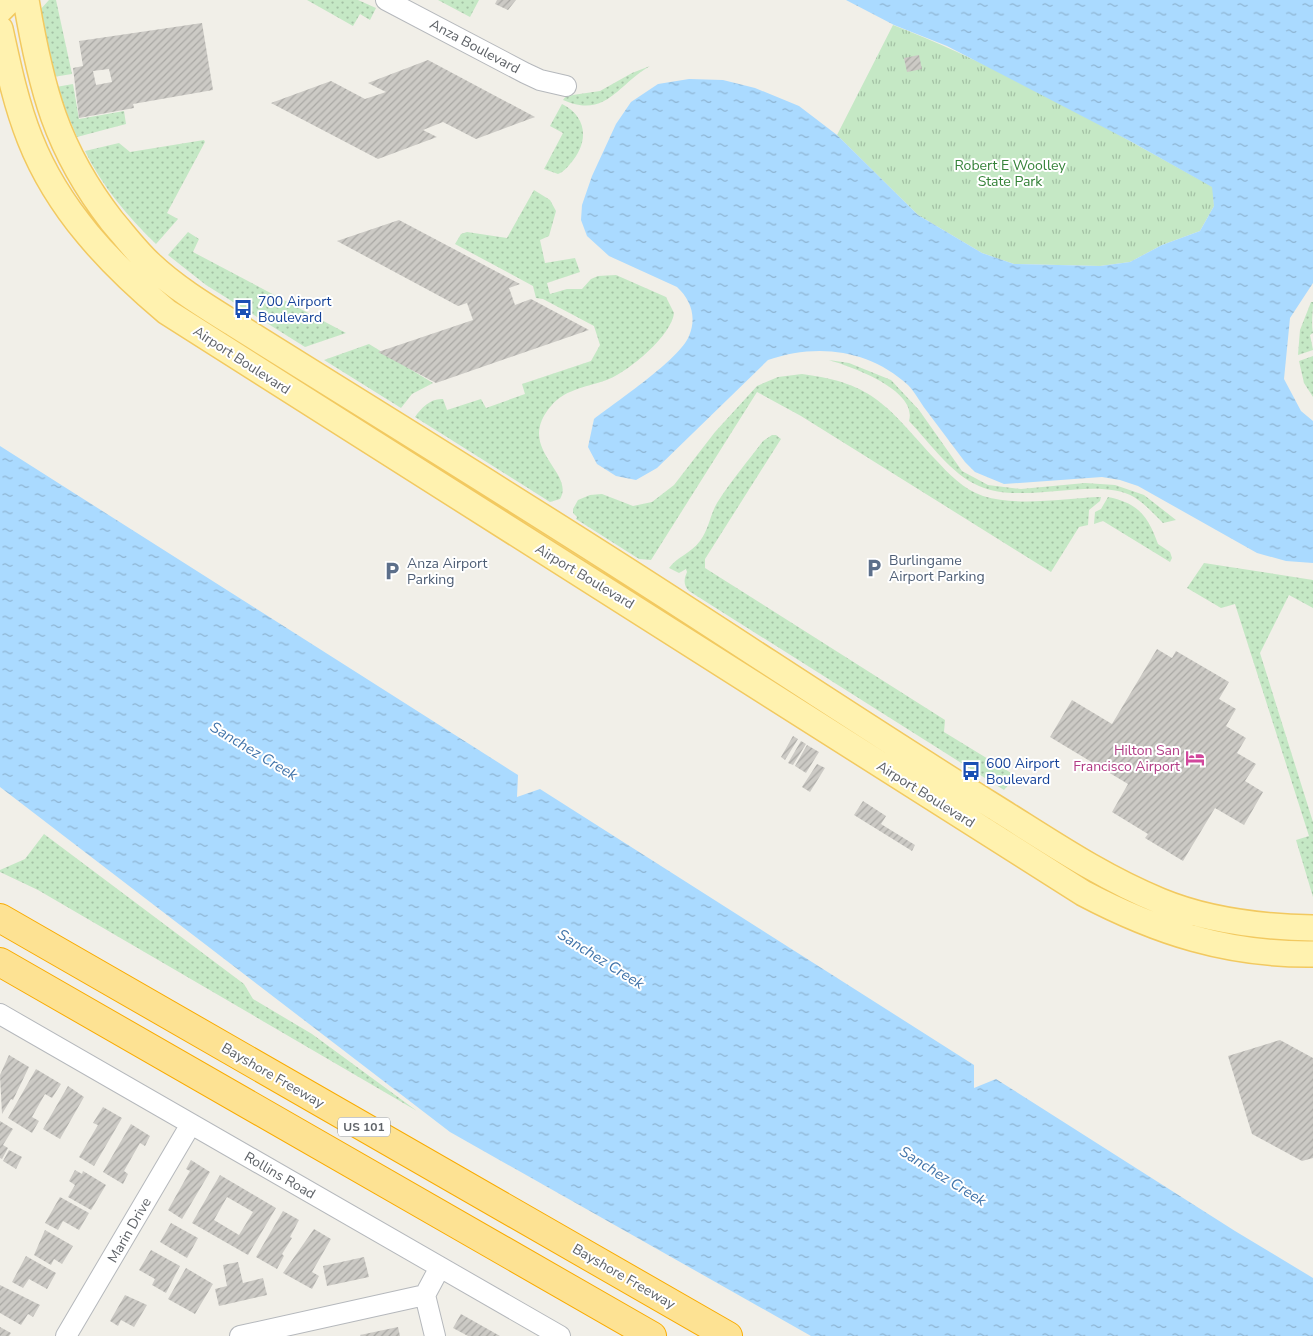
<svg xmlns="http://www.w3.org/2000/svg" width="1313" height="1336" font-family="'Nunito Sans',sans-serif">
  <style>
    .grass { fill: url(#grass-dots) }
    .park { fill: url(#park-tufts) }
    .water { fill: url(#water-ripples) }
    .building { fill: url(#building-hatch); fill-rule: evenodd }
    .lines { fill: none; stroke-linecap: round; stroke-linejoin: round }
    .minor-casing { stroke: #b5b8bc; stroke-width: 22 }
    .major-casing { stroke: #f2c960; stroke-width: 28 }
    .highway-casing { stroke: #f9ab00; stroke-width: 30 }
    .minor { stroke: #fff; stroke-width: 20 }
    .major { stroke: #fff2af; stroke-width: 25 }
    .highway { stroke: #fde293; stroke-width: 28 }
    .labels { text-anchor: middle; stroke-width: 4; stroke-linejoin: round; paint-order: stroke }
    .shield { fill: #fff; stroke: #8f9295; stroke-width: 1 }
    .shield-label { font-size: 12px; font-weight: bold; fill: #5f6368 }
    .street-label { font-size: 14px; fill: #5f6368; stroke: #fff }
    .park-label { font-size: 14px; fill: #348238; stroke: #fff }
    .transit-label { font-size: 14px; fill: #164399; stroke: #fff; text-anchor: start }
    .service-label { font-size: 14px; fill: #4e5e75; stroke: #fff; text-anchor: start }
    .hotel-label { font-size: 14px; fill: #b23c85; stroke: #fff; text-anchor: end }
    .water-label { font-size: 15px; font-style: italic; fill: #4174aa; stroke: #fff }
  </style>
  <defs>
    <pattern id="grass-dots" width="8" height="8" patternUnits="userSpaceOnUse" patternTransform="scale(1.25)"><rect width="8" height="8" fill="#c5e8c5"/><path d="M2 2h.1M6 6h.1" fill="none" stroke="#a3c0a4" stroke-width="1.8" stroke-linecap="round"/></pattern>
    <pattern id="park-tufts" width="24" height="20" patternUnits="userSpaceOnUse" patternTransform="scale(1.25)"><rect width="24" height="20" fill="#c5e8c5"/><path d="M3 7l-1-3M5 7V3M7 7l1-3M15 17l-1-3M17 17v-4M19 17l1-3" fill="none" stroke="#a3c0a4"/></pattern>
    <pattern id="water-ripples" width="26" height="14" patternUnits="userSpaceOnUse" patternTransform="scale(1.25)"><rect width="26" height="14" fill="#aadaff"/><path d="M2 4q2-2 4 0t4 0M15 11q2-2 4 0t4 0" fill="none" stroke="#8eb4d2"/></pattern>
    <pattern id="building-hatch" width="6" height="6" patternUnits="userSpaceOnUse" patternTransform="scale(1.25)"><rect width="6" height="6" fill="#cccac5"/><path d="M-1 1l2-2M0 6l6-6M5 7l2-2" fill="none" stroke="#a9a8a4"/></pattern>
  </defs>
  <rect width="100%" height="100%" fill="#f1efe8"/>
  <path class="grass" d="M 49,0 L 56,0 L 72,74 L 53,77 L 39,11 Z
    M 307,0 L 358,0 L 376,8 L 370,20 L 360,14 L 353,26 Z
    M 438,0 L 479,0 L 470,17 Z
    M 650,66 C 617,85 606,119 563,100 L 566,96 L 600,91 L 632,73 Z
    M 73,84 L 79,119 L 124,111 L 126,124 L 77,137 L 56,87 Z
    M 562,104 C 588,117 589,143 570,164 C 567,168 563,172 558,174 L 544,169 L 563,133 L 550,126 Z
    M 204,140 L 205,142 L 167,213 L 178,219 L 156,244 C 128,217 102,186 85,151 L 119,143 L 130,152 Z
    M 534,190 L 550,200 L 556,211 L 549,236 L 540,240 L 545,263 L 575,258 L 580,272 L 547,283 L 550,294 L 567,289 L 582,289 L 591,279 L 598,276 L 616,275 L 666,297 L 674,313 C 672,335 629,371 609,379 C 589,387 566,388 551,406 C 514,449 576,472 560,499 L 550,502 L 415,417 C 421,408 431,398 443,399 L 447,410 L 481,399 L 486,408 L 525,394 L 522,384 L 591,361 L 600,345 L 594,326 L 543,299 L 536,298 L 533,286 L 455,244 L 461,234 L 467,232 L 507,238 Z
    M 188,232 L 199,239 L 193,252 L 346,333 L 305,347 L 206,285 L 168,255 Z
    M 1311,302 L 1313,302 C 1313,314 1311,322 1313,333 L 1310,335 L 1313,350 L 1298,355 L 1300,330 Z
    M 369,344 L 433,383 L 412,394 L 401,408 L 324,360 Z
    M 1313,356 L 1313,397 L 1304,383 L 1299,361 Z
    M 829,360 L 849,363 L 891,380 L 919,410 L 962,471 L 988,485 L 1021,489 L 1085,483 L 1115,485 L 1144,495 L 1176,520 L 1163,523 C 1154,514 1145,504 1134,497 C 1095,475 1024,506 979,486 C 951,474 930,443 909,421 C 918,390 852,367 829,360 Z
    M 802,374 C 875,383 888,408 935,459 C 949,474 963,489 983,496 C 1020,507 1064,498 1101,497 L 1100,501 L 1089,510 L 1088,525 L 1079,527 L 1051,572 L 801,416 L 757,392 L 651,560 L 639,559 L 576,519 L 577,517 L 573,513 L 573,509 L 578,500 L 590,495 L 602,494 L 633,506 L 652,502 L 674,485 L 715,432 L 757,386 L 778,377 Z
    M 772,435 L 776,435 L 781,439 L 705,559 L 705,568 L 945,720 L 944,732 L 1016,776 L 1004,790 L 689,591 C 683,585 684,579 687,572 L 686,569 L 679,573 L 669,568 C 677,557 691,553 700,541 C 709,529 710,515 717,503 C 731,481 748,461 763,441 Z
    M 1108,497 C 1138,503 1148,516 1158,544 L 1170,552 L 1172,558 L 1170,562 L 1103,521 L 1094,524 L 1095,512 L 1101,509 Z
    M 1204,563 L 1313,580 L 1313,608 L 1289,595 L 1260,653 L 1313,822 L 1313,897 L 1296,840 L 1309,836 L 1235,604 L 1221,608 L 1187,588 Z
    M 44,834 L 244,984 L 253,999 L 312,1034 L 417,1111 L 38,890 L 0,872 L 0,870 L 25,859 Z"/>
  <path class="park" d="M 893,25 C 1004,68 1109,130 1213,187 L 1214,206 L 1200,231 L 1162,245 L 1130,262 L 1100,266 L 1014,264 L 982,253 L 918,215 L 837,135 Z"/>
  <path class="water" d="M 846,0 L 1313,0 L 1313,283 L 1290,318 L 1284,379 L 1301,411 L 1313,421 L 1313,563 L 1286,561 L 1257,553 L 1138,486 L 1120,480 L 1102,477 L 1004,484 L 975,472 L 965,462 C 952,445 939,427 926,410 C 920,402 915,392 908,385 C 869,349 816,343 768,360 L 657,468 L 636,480 L 616,476 L 597,464 L 588,447 L 594,419 C 616,402 680,359 689,336 C 697,317 691,300 677,287 L 609,256 L 587,236 L 581,220 L 582,205 L 592,176 L 616,124 L 631,102 L 658,84 L 689,79 L 723,80 L 755,88 L 799,106 L 837,135 L 918,215 L 982,253 L 1014,264 L 1100,266 L 1130,262 L 1162,245 L 1200,231 L 1214,206 L 1212,187 L 1130,141 L 947,46 L 894,25 Z
    M 0,446 L 518,775 L 517,797 L 540,789 L 974,1065 L 974,1088 L 996,1079 L 1235,1231 L 1313,1278 L 1313,1336 L 811,1336 L 450,1132 L 0,787 Z"/>
  <path class="building" d="M 497,0 L 516,0 L 508,10 L 495,4 Z
    M 202,23 L 213,90 L 133,104 L 134,108 L 79,118 L 73,68 L 83,66 L 79,41 ZM 109,69 L 112,82 L 96,85 L 93,71 Z
    M 919,55 L 922,69 L 907,72 L 904,58 Z
    M 428,60 L 535,117 L 476,139 L 443,122 L 423,130 L 437,137 L 378,159 L 271,103 L 331,81 L 365,99 L 386,92 L 368,83 Z
    M 399,220 L 520,284 L 509,288 L 515,305 L 531,299 L 589,330 L 436,383 L 378,352 L 473,320 L 467,303 L 458,306 L 337,241 Z
    M 487,493 L 511,508 L 506,516 L 482,500 Z
    M 1157,649 L 1172,658 L 1176,651 L 1229,682 L 1219,699 L 1236,709 L 1226,726 L 1246,738 L 1237,753 L 1256,764 L 1245,781 L 1263,792 L 1244,825 L 1215,808 L 1183,861 L 1145,838 L 1148,834 L 1112,812 L 1128,784 L 1050,737 L 1072,700 L 1112,724 Z
    M 793,736 L 798,739 L 785,760 L 781,757 Z
    M 801,741 L 806,744 L 793,765 L 788,763 Z
    M 807,745 L 819,752 L 806,773 L 795,766 Z
    M 817,764 L 825,768 L 810,792 L 802,787 Z
    M 863,801 L 886,816 L 881,824 L 915,845 L 912,851 L 854,815 Z
    M 1280,1040 L 1313,1058 L 1313,1158 L 1302,1161 L 1252,1134 L 1228,1056 Z
    M 9,1055 L 29,1067 L 13,1100 L 11,1099 L 2,1114 L 0,1075 Z
    M 36,1069 L 61,1084 L 52,1098 L 45,1094 L 32,1117 L 39,1121 L 32,1133 L 8,1118 Z
    M 68,1086 L 84,1097 L 60,1139 L 43,1129 Z
    M 103,1107 L 122,1118 L 94,1166 L 79,1157 L 98,1125 L 93,1123 Z
    M 0,1121 L 13,1129 L 3,1145 L 8,1148 L 2,1159 L 0,1158 Z
    M 131,1124 L 150,1136 L 145,1146 L 140,1143 L 124,1171 L 128,1174 L 123,1184 L 103,1172 Z
    M 9,1150 L 22,1157 L 16,1169 L 3,1161 Z
    M 191,1160 L 210,1172 L 182,1219 L 168,1210 L 190,1171 L 186,1169 Z
    M 75,1170 L 82,1174 L 83,1171 L 106,1185 L 91,1210 L 68,1197 L 75,1185 L 69,1181 Z
    M 220,1175 L 276,1208 L 248,1255 L 192,1223 ZM 227,1197 L 253,1212 L 239,1235 L 214,1220 Z
    M 60,1197 L 89,1213 L 79,1230 L 63,1221 L 58,1230 L 45,1223 Z
    M 283,1211 L 299,1220 L 290,1237 L 292,1238 L 282,1254 L 284,1256 L 277,1269 L 256,1257 Z
    M 171,1223 L 198,1238 L 187,1258 L 160,1242 Z
    M 314,1229 L 331,1239 L 312,1272 L 319,1276 L 312,1289 L 283,1273 Z
    M 45,1230 L 73,1246 L 62,1264 L 54,1259 L 51,1265 L 34,1255 Z
    M 151,1250 L 180,1266 L 166,1293 L 152,1285 L 155,1279 L 139,1270 Z
    M 26,1256 L 56,1273 L 47,1289 L 29,1279 L 23,1288 L 12,1282 Z
    M 364,1257 L 369,1277 L 327,1286 L 323,1266 Z
    M 238,1262 L 243,1283 L 263,1278 L 267,1295 L 219,1306 L 215,1289 L 227,1286 L 223,1265 Z
    M 186,1268 L 213,1284 L 195,1314 L 168,1299 Z
    M 0,1285 L 40,1305 L 33,1317 L 28,1314 L 21,1325 L 0,1313 Z
    M 125,1295 L 147,1305 L 134,1327 L 121,1320 L 118,1326 L 110,1321 Z
    M 461,1314 L 500,1336 L 468,1336 L 453,1328 Z
    M 0,1327 L 11,1333 L 9,1336 L 0,1336 Z
    M 398,1327 L 400,1336 L 361,1336 L 360,1335 Z"/>
  <g class="lines">
    <g class="minor-casing">
      <path id="minor" d="M 386,0 L 525,73 L 540,80 L 566,86
        M 0,1014 L 560,1336
        M 66,1336 L 191,1124
        M 240,1336 L 425,1295
        M 435,1336 L 425,1295 L 440,1267"/>
    </g>
    <g class="major-casing">
      <path id="major" d="M 26,0 C 41,88 56,149 112,221 C 124,235 136,251 150,264 C 174,287 205,306 234,324 C 384,418 536,511 685,608 C 787,674 888,741 991,805 C 1046,839 1099,876 1160,901 C 1208,921 1261,927 1313,928
        M 0,10 L 10,0
        M 0,29 C 8,66 16,104 30,139 C 58,210 110,264 167,312 L 1083,893 C 1157,932 1228,955 1313,954"/>
    </g>
    <g class="highway-casing">
      <path id="highway" d="M 0,918 L 728,1336
        M 0,962 L 652,1336"/>
    </g>
    <use href="#minor" class="minor"/>
    <use href="#major" class="major"/>
    <use href="#highway" class="highway"/>
  </g>
  <defs>
    <g id="bus-bare" transform="scale(1.5)"><path d="M-5-6H5V4H4V6H2V4H-2V6H-4V4H-5ZM-3.5-4V0h7V-4ZM-3.5 1.2v1.5H-2V1.2ZM2 1.2v1.5H3.5V1.2Z" fill="#1a4fb4" stroke="#fff" stroke-width="2.5" paint-order="stroke"/></g>
    <g id="parking-bare" transform="scale(1.5)"><path d="M-3.5-5.5H1a3.5 3.5 0 0 1 0 7H-1V5.5H-3.5ZM-1-3.4V-.6H.8a1.4 1.4 0 0 0 0-2.8Z" fill="#5c6f8a" stroke="#fff" stroke-width="2.5" paint-order="stroke"/></g>
    <g id="hotel-bare" transform="scale(1.5)"><path d="M-6-4.5h1.5V1H6V5H4.5V3h-9V5H-6ZM-4 0a1.8 1.8 0 1 1 3.6 0ZM.5 0V-2.5h3Q6-2.5 6 0Z" fill="#d1479c" stroke="#fff" stroke-width="2.5" paint-order="stroke"/></g>
  </defs>
  <g fill-rule="evenodd">
    <use href="#bus-bare" x="243" y="309"/>
    <use href="#parking-bare" x="874" y="568"/>
    <use href="#parking-bare" x="392" y="571"/>
    <use href="#hotel-bare" x="1195" y="758"/>
    <use href="#bus-bare" x="971" y="771"/>
  </g>
  <g class="labels">
    <rect class="shield" x="338" y="1117.5" width="52" height="19" rx="4"/>
    <g class="shield-label">
      <text x="364" y="1131">US 101</text>
    </g>
    <g class="street-label">
      <text transform="translate(475 46) rotate(28)" y="5">Anza Boulevard</text>
      <text transform="translate(242 360) rotate(33)" y="5">Airport Boulevard</text>
      <text transform="translate(585 576) rotate(31)" y="5">Airport Boulevard</text>
      <text transform="translate(926 794) rotate(32)" y="5">Airport Boulevard</text>
      <text transform="translate(273 1075) rotate(30)" y="5">Bayshore Freeway</text>
      <text transform="translate(280 1175) rotate(30)" y="5">Rollins Road</text>
      <text transform="translate(129 1230) rotate(-60)" y="5">Marin Drive</text>
      <text transform="translate(624 1276) rotate(30)" y="5">Bayshore Freeway</text>
    </g>
    <g class="park-label">
      <text x="1010" y="170">Robert E Woolley<tspan x="1010" dy="16">State Park</tspan></text>
    </g>
    <g class="transit-label">
      <text x="258" y="306">700 Airport<tspan x="258" dy="16">Boulevard</tspan></text>
      <text x="986" y="768">600 Airport<tspan x="986" dy="16">Boulevard</tspan></text>
    </g>
    <g class="service-label">
      <text x="889" y="565">Burlingame<tspan x="889" dy="16">Airport Parking</tspan></text>
      <text x="407" y="568">Anza Airport<tspan x="407" dy="16">Parking</tspan></text>
    </g>
    <g class="hotel-label">
      <text x="1180" y="755">Hilton San<tspan x="1180" dy="16">Francisco Airport</tspan></text>
    </g>
    <g class="water-label">
      <text transform="translate(254 751) rotate(31)" y="5">Sanchez Creek</text>
      <text transform="translate(601 959) rotate(32)" y="5">Sanchez Creek</text>
      <text transform="translate(943 1176) rotate(32)" y="5">Sanchez Creek</text>
    </g>
  </g>
</svg>
